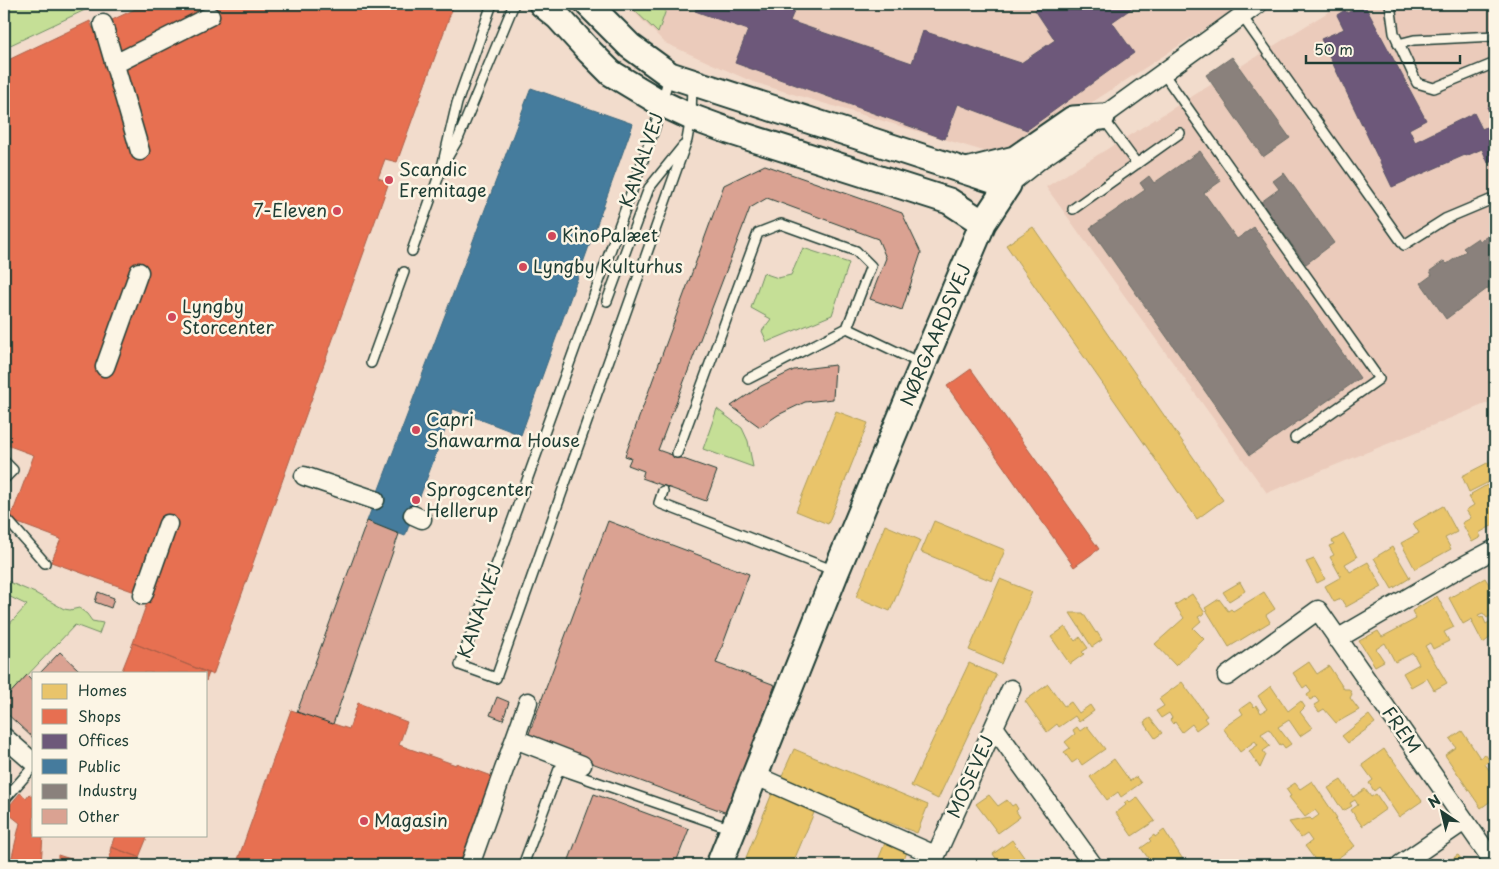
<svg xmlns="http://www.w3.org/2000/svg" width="1499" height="869" font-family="'Playpen Sans',sans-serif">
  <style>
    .built { fill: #ebcbbb }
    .green { fill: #c5df96; stroke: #728e65 }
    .homes { fill: #e9c46a; stroke: #ac9c5a }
    .shops { fill: #e76f51; stroke: #ab6048 }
    .offices { fill: #6d597a; stroke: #565165 }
    .public { fill: #457b9d; stroke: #3a687e }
    .industry { fill: #8a817c; stroke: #6a6d66 }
    .building { fill: #daa292; stroke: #1f3d34 }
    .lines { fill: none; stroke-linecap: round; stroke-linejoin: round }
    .lane-casing { stroke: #1f3d34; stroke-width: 12 }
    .street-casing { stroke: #1f3d34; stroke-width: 21 }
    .secondary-casing { stroke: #1f3d34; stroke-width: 29 }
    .lane { stroke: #fcf5e5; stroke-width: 9 }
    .street { stroke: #fcf5e5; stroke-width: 18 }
    .secondary { stroke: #fcf5e5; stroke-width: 25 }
    .poi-dot { fill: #d1495b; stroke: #fcf5e5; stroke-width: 2 }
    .labels { text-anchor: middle; stroke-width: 5; stroke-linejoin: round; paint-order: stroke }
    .street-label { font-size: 18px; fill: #1f3d34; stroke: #fcf5e5 }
    .poi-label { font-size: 18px; fill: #1f3d34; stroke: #fcf5e5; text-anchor: start }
  </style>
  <rect width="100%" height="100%" fill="#f2dccc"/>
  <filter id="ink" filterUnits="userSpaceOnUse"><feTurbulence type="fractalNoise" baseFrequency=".02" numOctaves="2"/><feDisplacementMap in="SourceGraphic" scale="10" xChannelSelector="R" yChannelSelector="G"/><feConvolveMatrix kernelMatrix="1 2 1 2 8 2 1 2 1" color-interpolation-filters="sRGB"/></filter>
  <g filter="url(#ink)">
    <path class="built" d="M 626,4 L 1227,4 L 1232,11 L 1007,158 L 753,82 L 665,43 Z
      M 1341,4 L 1495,4 L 1495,400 L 1267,493 L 1046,187 Z"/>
    <path class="green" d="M 4,4 L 116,4 L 87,9 L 4,48 Z
      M 628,4 L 668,4 L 658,33 Z
      M 803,248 L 849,263 L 832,315 L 767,342 L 762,331 L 771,319 L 751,308 L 763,273 L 778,278 L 791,275 Z
      M 717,409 L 742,428 L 748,441 L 753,467 L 703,449 Z
      M 4,580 L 35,593 L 64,609 L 70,610 L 79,608 L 87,614 L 92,621 L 103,623 L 99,634 L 75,625 L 4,700 L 4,630 L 27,605 L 4,594 Z"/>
    <path class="homes" d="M 1033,227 L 1223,500 L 1197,519 L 1006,245 Z
      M 836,411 L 868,423 L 828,524 L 796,511 Z
      M 1495,459 L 1495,524 L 1479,533 L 1481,537 L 1472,542 L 1462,523 L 1471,518 L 1466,510 L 1474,505 L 1469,497 L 1472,495 L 1471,494 L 1487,485 L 1491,493 L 1494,492 L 1489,482 L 1469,492 L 1462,476 Z
      M 1443,506 L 1457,532 L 1445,538 L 1451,549 L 1415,569 L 1401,543 L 1419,533 L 1413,523 Z
      M 934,521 L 1005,550 L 992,581 L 921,552 Z
      M 885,525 L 920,540 L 890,611 L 856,597 Z
      M 1344,534 L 1357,557 L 1345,564 L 1350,572 L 1368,562 L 1382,587 L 1346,607 L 1341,599 L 1334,602 L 1325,586 L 1341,577 L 1330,557 L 1334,555 L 1329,546 L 1334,544 L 1332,541 Z
      M 1392,547 L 1410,578 L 1392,589 L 1374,558 Z
      M 1314,559 L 1325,579 L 1317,583 L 1306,562 Z
      M 1485,578 L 1490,586 L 1495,583 L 1495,606 L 1489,609 L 1492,615 L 1487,618 L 1483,613 L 1478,615 L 1480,618 L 1483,617 L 1486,624 L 1494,619 L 1495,634 L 1483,643 L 1472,622 L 1473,622 L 1472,619 L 1463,624 L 1449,598 Z
      M 1000,579 L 1032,592 L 1001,664 L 969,650 Z
      M 1240,582 L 1245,591 L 1229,601 L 1223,592 Z
      M 1264,592 L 1275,609 L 1266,615 L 1270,622 L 1229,647 L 1205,608 L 1219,599 L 1228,611 L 1231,609 L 1233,611 Z
      M 1192,594 L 1205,613 L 1198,617 L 1201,621 L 1193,628 L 1204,639 L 1176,666 L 1155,644 L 1184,618 L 1175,605 Z
      M 1437,596 L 1454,627 L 1444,632 L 1449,641 L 1433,649 L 1430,643 L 1425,646 L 1447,683 L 1434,690 L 1427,678 L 1411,687 L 1403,673 L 1419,664 L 1413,653 L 1395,662 L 1385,643 L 1376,649 L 1384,661 L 1375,666 L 1359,641 L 1378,631 L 1382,637 L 1416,619 L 1412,611 Z
      M 1070,613 L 1083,613 L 1096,633 L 1097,632 L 1102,640 L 1092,647 Z
      M 1065,627 L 1075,641 L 1080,637 L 1088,648 L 1082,652 L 1084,654 L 1070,664 L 1051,637 Z
      M 1309,662 L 1317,674 L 1329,666 L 1344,689 L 1349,689 L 1352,694 L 1350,698 L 1359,710 L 1336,723 L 1324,709 L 1319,712 L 1314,705 L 1319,702 L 1317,699 L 1315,697 L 1310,700 L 1307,695 L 1311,692 L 1307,685 L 1303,688 L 1293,673 Z
      M 969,663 L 996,675 L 938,799 L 911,786 Z
      M 1182,682 L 1207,716 L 1204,718 L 1207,722 L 1196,730 L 1192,724 L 1182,732 L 1175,722 L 1173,724 L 1170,720 L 1172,718 L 1169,713 L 1161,718 L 1156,711 L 1164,706 L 1159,699 Z
      M 1048,684 L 1064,706 L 1071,702 L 1079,713 L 1090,705 L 1094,711 L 1079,722 L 1075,716 L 1059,727 L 1057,724 L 1047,732 L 1025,701 Z
      M 1271,686 L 1288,711 L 1301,701 L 1305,707 L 1300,712 L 1312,728 L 1300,736 L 1289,720 L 1278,727 L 1291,744 L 1285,748 L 1282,744 L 1280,745 L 1269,729 L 1261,734 L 1270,746 L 1263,751 L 1266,755 L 1260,768 L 1249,751 L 1258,745 L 1255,741 L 1240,752 L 1223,728 L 1243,714 L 1240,709 L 1250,702 L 1254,707 L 1256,705 L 1261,713 L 1267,709 L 1258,696 Z
      M 1369,715 L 1375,723 L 1348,743 L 1342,736 Z
      M 1150,718 L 1162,733 L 1155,738 L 1144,722 Z
      M 1087,726 L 1105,749 L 1082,765 L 1078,759 L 1072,763 L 1064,752 L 1070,748 L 1065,742 L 1075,734 L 1073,730 L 1077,727 L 1080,731 Z
      M 1462,731 L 1480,758 L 1485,754 L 1490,761 L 1485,764 L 1489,770 L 1493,768 L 1495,771 L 1495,775 L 1493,777 L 1495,780 L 1495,798 L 1481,808 L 1445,755 L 1456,747 L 1450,739 Z
      M 794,749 L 928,805 L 917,833 L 780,780 Z
      M 1384,749 L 1390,758 L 1391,757 L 1422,801 L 1399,817 L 1379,787 L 1374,791 L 1369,783 L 1373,780 L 1362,765 Z
      M 1114,759 L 1130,781 L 1136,777 L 1141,783 L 1121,797 L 1118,792 L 1107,800 L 1090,777 Z
      M 1341,780 L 1353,797 L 1365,789 L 1371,797 L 1376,794 L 1386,809 L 1362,826 L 1351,810 L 1358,805 L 1355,800 L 1350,803 L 1352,806 L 1343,811 L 1328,788 Z
      M 1312,781 L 1337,818 L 1335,820 L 1355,846 L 1328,865 L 1319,865 L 1305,846 L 1312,841 L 1307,834 L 1301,838 L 1289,822 L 1310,818 L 1312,820 L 1319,815 L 1315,810 L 1305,817 L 1289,797 L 1291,796 L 1286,789 L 1295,783 L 1300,789 Z
      M 773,791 L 816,808 L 792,865 L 743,865 Z
      M 989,795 L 998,806 L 1007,800 L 1012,806 L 1015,804 L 1018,809 L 1016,811 L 1020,817 L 998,833 L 976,804 Z
      M 1137,797 L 1155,821 L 1132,836 L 1116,813 L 1126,805 L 1124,803 L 1128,800 L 1130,802 Z
      M 1164,830 L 1184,861 L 1178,865 L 1153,865 L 1141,848 L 1151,841 L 1149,839 L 1154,835 L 1155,837 Z
      M 1012,840 L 1028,863 L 1025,865 L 1001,865 L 993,854 Z
      M 885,843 L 907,852 L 902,865 L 876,865 Z
      M 1458,855 L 1466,865 L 1444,865 L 1456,856 Z"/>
    <path class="shops" d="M 146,4 L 454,4 L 397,162 L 385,159 L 378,178 L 389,182 L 213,675 L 133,643 L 149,597 L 51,562 L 61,539 L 10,520 L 34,455 L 4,444 L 4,62 L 90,21 L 93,29 Z
      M 971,369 L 1099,549 L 1074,567 L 947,386 Z
      M 133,643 L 209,673 L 206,681 L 206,673 L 121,673 Z
      M 358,703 L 407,722 L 399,745 L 456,765 L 456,763 L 492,776 L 459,865 L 236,865 L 291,710 L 349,729 Z
      M 20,793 L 26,798 L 29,794 L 34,798 L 34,835 L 43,835 L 41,865 L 10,865 L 20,823 L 5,811 Z
      M 115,835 L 148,835 L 139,857 L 111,847 Z
      M 111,847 L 139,857 L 137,865 L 107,865 L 112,851 L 110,851 Z
      M 58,855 L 61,856 L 90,865 L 58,865 Z"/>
    <path class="offices" d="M 698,4 L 797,4 L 790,21 L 912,63 L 923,31 L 1021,63 L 1055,40 L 1035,10 L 1044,4 L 1138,4 L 1112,22 L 1134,53 L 1027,130 L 958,104 L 945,139 L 735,63 L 748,30 L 695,11 Z
      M 1364,4 L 1426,120 L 1409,129 L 1415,142 L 1474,113 L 1482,129 L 1495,123 L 1487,107 L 1495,103 L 1495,160 L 1488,163 L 1482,149 L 1466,156 L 1465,155 L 1392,187 L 1321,39 L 1344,29 L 1337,15 L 1345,10 L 1347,13 Z"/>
    <path class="public" d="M 531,88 L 633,124 L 521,435 L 453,409 L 405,536 L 367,521 Z"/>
    <path class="industry" d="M 1232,57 L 1290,138 L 1263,157 L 1206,75 Z
      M 1200,151 L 1221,181 L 1204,193 L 1237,239 L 1254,227 L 1360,378 L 1250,455 L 1090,228 L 1145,190 L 1140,183 L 1149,176 L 1154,183 Z
      M 1284,173 L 1334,243 L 1306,264 L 1261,202 L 1279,189 L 1273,181 Z
      M 1495,231 L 1495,283 L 1446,319 L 1421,283 L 1432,275 L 1430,271 L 1444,261 L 1447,264 L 1466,251 L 1463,248 L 1478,238 L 1480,241 Z"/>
    <path class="building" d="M 765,165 L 902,213 L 921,253 L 902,310 L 870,299 L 886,258 L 878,239 L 767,198 L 750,208 L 658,450 L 717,471 L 706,501 L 642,478 L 644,471 L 628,465 L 631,458 L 625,456 L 724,185 Z
      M 835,365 L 833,399 L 805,402 L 778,415 L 760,427 L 731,406 L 761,386 L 794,370 Z
      M 367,521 L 399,534 L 333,724 L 297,712 Z
      M 608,521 L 749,574 L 716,663 L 775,685 L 727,813 L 527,739 Z
      M 98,592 L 114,598 L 111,608 L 95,602 Z
      M 60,652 L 79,670 L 77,673 L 40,673 Z
      M 27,675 L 33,681 L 34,680 L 33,738 L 4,711 L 4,700 Z
      M 497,697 L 509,702 L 503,720 L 490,715 Z
      M 594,794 L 689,829 L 675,865 L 567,865 Z"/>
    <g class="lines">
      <g class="lane-casing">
        <path id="lane" d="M 1390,4 L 1394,33 L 1417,83 L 1434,88 L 1495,63
          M 1242,16 L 1404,245 L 1445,219 L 1495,198
          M 1398,44 L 1414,40 L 1495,36
          M 1163,73 L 1379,379 L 1295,438
          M 669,77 L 654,130 L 460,665 L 496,678 L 687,140 L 691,117 L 692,84
          M 1103,118 L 1137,164
          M 447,158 L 458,139 L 514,4
          M 1073,209 L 1180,133
          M 412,251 L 442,167 L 457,103 L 492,4
          M 607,301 L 649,188 L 683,146
          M 371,363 L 404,272
          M 748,379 L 847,328 L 922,364
          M 677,453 L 758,233 L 781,224 L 856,251 L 871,266 L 847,328
          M 4,461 L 13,470 L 4,479
          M 663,491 L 659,503 L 835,571
          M 4,516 L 45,563
          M 4,800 L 34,766
          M 523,865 L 559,769 L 732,829"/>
      </g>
      <g class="street-casing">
        <path id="street" d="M 103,24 L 140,151
          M 115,64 L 210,16
          M 1008,185 L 1042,158 L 1102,117 L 1258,4
          M 105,367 L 139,272
          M 304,476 L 375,500
          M 413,515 L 422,519
          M 143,595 L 168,524
          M 1337,639 L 1454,571 L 1495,549
          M 1227,676 L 1318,610 L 1495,864
          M 994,727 L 1093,865
          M 4,737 L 34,763
          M 515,739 L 582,765
          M 754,775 L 935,855
          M 932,864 L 1011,689
          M 470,865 L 528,702
          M 1400,865 L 1464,821"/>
      </g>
      <g class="secondary-casing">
        <path id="secondary" d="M 542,4 L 558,17 L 590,52 L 611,73 L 661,103 L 691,117 L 729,131 L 949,201 L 983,223
          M 588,4 L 630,46 L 670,75 L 1008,185 L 983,223 L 915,383 L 836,572 L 719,865
          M 967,171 L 1015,159 L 1073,119 L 1102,117"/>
      </g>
      <use href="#lane" class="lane"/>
      <use href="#street" class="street"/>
      <use href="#secondary" class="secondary"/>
    </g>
  </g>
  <g class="poi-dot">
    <circle cx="389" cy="180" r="5"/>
    <circle cx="337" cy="211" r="5"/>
    <circle cx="552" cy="236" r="5"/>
    <circle cx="523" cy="267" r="5"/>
    <circle cx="172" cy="317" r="5"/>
    <circle cx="416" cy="430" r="5"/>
    <circle cx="416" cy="500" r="5"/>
    <circle cx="364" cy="821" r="5"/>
  </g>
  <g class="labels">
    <g class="street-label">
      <text transform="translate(642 160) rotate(-71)" y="6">KANALVEJ</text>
      <text transform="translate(936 335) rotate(-67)" y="6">NØRGAARDSVEJ</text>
      <text transform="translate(480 611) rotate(-71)" y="6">KANALVEJ</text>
      <text transform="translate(1401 730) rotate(55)" y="6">FREM</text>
      <text transform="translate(971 777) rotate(-66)" y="6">MOSEVEJ</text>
    </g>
    <g class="poi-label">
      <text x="399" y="176">Scandic<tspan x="399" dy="21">Eremitage</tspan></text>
      <text x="327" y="217" text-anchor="end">7-Eleven</text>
      <text x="562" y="242">KinoPalæet</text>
      <text x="533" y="273">Lyngby Kulturhus</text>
      <text x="182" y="313">Lyngby<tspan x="182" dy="21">Storcenter</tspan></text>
      <text x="426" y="426">Capri<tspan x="426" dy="21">Shawarma House</tspan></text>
      <text x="426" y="496">Sprogcenter<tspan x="426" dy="21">Hellerup</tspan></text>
      <text x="374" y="827">Magasin</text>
    </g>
  </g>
  <rect width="1499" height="869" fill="none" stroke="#fcf5e5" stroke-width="20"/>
  <rect x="10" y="10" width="1479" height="849" fill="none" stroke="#1f3d34" stroke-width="2" filter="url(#ink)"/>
  <rect x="32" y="672" width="175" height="165" fill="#fcf5e5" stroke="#a4ab9e"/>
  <rect x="42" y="684" width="25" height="15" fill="#e9c46a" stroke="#a4ab9e"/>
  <text x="78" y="696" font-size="15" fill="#1f3d34">Homes</text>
  <rect x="42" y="709" width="25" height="15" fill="#e76f51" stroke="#a4ab9e"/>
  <text x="78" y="722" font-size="15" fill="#1f3d34">Shops</text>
  <rect x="42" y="734" width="25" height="15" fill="#6d597a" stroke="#a4ab9e"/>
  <text x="78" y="746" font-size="15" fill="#1f3d34">Offices</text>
  <rect x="42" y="759" width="25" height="15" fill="#457b9d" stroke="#a4ab9e"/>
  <text x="78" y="772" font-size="15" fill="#1f3d34">Public</text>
  <rect x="42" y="784" width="25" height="15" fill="#8a817c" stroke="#a4ab9e"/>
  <text x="78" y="796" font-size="15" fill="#1f3d34">Industry</text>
  <rect x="42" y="809" width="25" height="15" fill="#daa292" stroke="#a4ab9e"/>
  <text x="78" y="822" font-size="15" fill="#1f3d34">Other</text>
  <g transform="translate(1442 812) rotate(325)" stroke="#fcf5e5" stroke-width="4" paint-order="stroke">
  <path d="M0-4L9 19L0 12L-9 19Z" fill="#1f3d34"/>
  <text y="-8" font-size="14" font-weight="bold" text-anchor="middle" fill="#1f3d34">N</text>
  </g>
  <path d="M1306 55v8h154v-8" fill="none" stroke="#1f3d34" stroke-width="2.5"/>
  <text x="1314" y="55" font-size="15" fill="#1f3d34" stroke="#fcf5e5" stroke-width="4" paint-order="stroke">50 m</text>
</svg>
